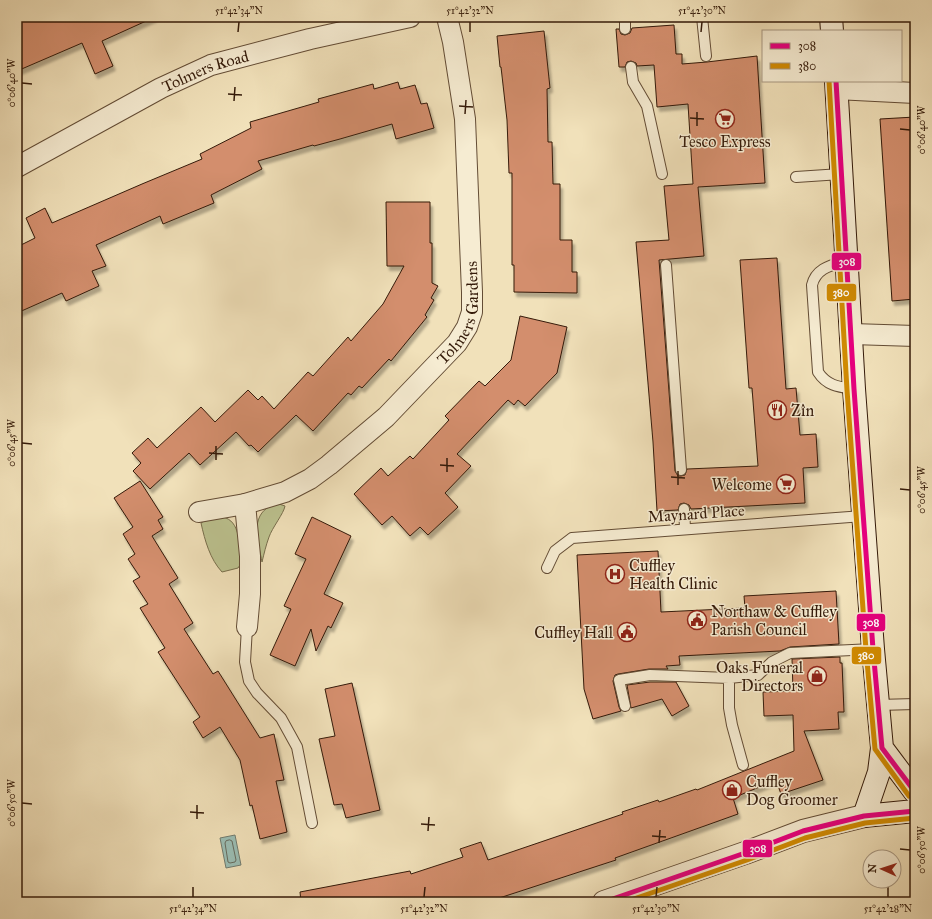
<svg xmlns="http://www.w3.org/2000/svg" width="932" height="919" font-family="'IM FELL Great Primer',serif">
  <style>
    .green { fill: #bcc28f; stroke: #786e4c }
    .water { fill: #9bbdb3; stroke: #727c6f }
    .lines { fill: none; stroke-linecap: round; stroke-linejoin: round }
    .shore { stroke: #686c5e; stroke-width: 1 }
    .building { fill: #d38e6d; stroke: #341a09; filter: url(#shadow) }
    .service-casing { stroke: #634c35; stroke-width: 12 }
    .minor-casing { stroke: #634c35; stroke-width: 22 }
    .tertiary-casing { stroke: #634c35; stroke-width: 24 }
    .secondary-casing { stroke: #341a09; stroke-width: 24 }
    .service { stroke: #f6ecd2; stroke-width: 10 }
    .minor { stroke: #f6ecd2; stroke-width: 20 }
    .tertiary { stroke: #f6ecd2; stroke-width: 22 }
    .secondary { stroke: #f6ecd2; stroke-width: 22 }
    .bus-1-casing { stroke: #f6ecd2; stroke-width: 8 }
    .bus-2-casing { stroke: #f6ecd2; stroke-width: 8 }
    .bus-1 { stroke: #e5007d; stroke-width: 5 }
    .bus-2 { stroke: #d08a02; stroke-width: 5 }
    .ticks { fill: none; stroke: #341a09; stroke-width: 1.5 }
    .labels { text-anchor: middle; stroke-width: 3; stroke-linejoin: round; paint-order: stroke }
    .street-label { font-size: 16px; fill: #341a09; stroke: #f6ecd2 }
    .poi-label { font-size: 16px; fill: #341a09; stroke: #f6ecd2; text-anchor: start }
    .line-badge { stroke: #f6ecd2; stroke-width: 1.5 }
    .badge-label { font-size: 11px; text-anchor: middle; font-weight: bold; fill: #fff }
    .neatline { fill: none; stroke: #341a09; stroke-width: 1.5 }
    .ticks-label { font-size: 10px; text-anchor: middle; fill: #341a09 }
  </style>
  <defs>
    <filter id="shadow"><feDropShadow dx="2.5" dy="4.5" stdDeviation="1" flood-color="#0004"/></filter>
  </defs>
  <rect width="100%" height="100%" fill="#f1e1ba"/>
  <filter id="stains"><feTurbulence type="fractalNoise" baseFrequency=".005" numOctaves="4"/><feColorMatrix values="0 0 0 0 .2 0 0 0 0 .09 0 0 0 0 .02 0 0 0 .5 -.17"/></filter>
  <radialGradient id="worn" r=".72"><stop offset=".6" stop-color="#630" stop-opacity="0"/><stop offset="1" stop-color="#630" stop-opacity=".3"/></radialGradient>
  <path class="green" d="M 279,504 L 285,506 C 284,513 272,528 269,537 C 266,545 264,554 262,562 C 259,545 250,520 267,508 C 270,506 276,505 279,504 Z
    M 213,516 C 217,517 222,516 226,518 C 241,524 239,548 242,562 L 238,568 L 222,572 C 210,559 205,541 201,523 Z"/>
  <path class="water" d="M 235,835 L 241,865 L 226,868 L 220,838 Z"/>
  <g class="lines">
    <path class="shore" d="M 230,840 L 232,841 L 236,860 L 235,862 L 230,863 L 228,862 L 225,843 L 226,841 Z"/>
  </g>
  <path class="building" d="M 27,17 L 155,17 L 102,41 L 113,66 L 95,74 L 82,43 L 17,71 L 17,21 Z
    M 674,25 L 676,54 L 682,54 L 682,64 L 707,62 L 757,56 L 765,183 L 698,187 L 704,256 L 659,260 L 675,471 L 678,476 L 681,476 L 685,475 L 687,469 L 758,466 L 752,388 L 749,388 L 740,260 L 777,258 L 786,389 L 796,388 L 800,435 L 816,434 L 818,467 L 803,468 L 805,503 L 691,509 L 689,505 L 684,503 L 680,504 L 678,510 L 657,511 L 653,442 L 636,242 L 669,240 L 664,186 L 693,184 L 688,104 L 657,107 L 654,65 L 637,66 L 636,63 L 631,61 L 627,62 L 625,67 L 619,67 L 616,29 L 619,29 L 621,34 L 625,35 L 630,33 L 632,28 Z
    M 544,31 L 550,88 L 547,89 L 548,142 L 552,142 L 553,184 L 560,184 L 560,240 L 572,240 L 572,272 L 577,272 L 577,293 L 514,292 L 514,265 L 512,265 L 512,173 L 509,173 L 507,120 L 501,67 L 500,67 L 497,36 Z
    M 398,82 L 400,89 L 415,85 L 421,104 L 427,103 L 434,128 L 396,139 L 392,124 L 340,139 L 314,146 L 313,145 L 258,161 L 262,169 L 211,195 L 214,203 L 163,224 L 160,216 L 96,245 L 106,266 L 92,271 L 99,286 L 66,301 L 62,293 L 17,313 L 17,247 L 35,238 L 26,218 L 45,208 L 52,223 L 142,184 L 202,159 L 200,154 L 251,128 L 250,122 L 319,102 L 318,99 L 373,84 L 374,89 Z
    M 915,117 L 915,299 L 892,301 L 880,119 Z
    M 386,202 L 430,202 L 430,243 L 432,243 L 432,283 L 438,286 L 431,298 L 434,300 L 425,315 L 427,317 L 391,361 L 389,359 L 362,388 L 359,386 L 351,395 L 348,393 L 313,431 L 296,415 L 258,452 L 251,445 L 249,446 L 236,432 L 200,465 L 189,453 L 150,489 L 133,471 L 141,463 L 132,453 L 148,438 L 157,448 L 201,407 L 215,422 L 248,390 L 258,400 L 262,396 L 274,409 L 308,372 L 313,376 L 348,337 L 351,341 L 383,304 L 404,266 L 387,266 Z
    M 520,316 L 567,327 L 557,373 L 525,406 L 518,400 L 514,405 L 508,400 L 457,454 L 471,466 L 445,493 L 458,507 L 428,535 L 420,527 L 410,536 L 392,516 L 382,525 L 354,494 L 381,468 L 388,476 L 410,456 L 413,459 L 449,420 L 445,416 L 479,381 L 485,386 L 511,360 Z
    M 140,481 L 163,517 L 158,520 L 163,529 L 152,536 L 178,578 L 169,584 L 193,623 L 184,629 L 213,674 L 218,671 L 260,738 L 274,734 L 284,780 L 276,781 L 287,832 L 260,839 L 252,805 L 250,806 L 240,760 L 220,727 L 203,738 L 193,722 L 200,717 L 158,652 L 165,648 L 140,608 L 148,604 L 133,581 L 140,577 L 128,559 L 135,554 L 123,534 L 133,527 L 114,498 Z
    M 312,517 L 351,536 L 324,594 L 343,603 L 331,628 L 328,626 L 316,651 L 311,629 L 295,666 L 270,655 L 291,609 L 284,606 L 306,559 L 295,554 Z
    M 658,551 L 661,612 L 745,608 L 744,596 L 836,591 L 839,644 L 790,647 L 780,651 L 679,656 L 680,665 L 666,666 L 668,669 L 649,669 L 618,674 L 615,675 L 613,681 L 619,707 L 621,711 L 593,719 L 584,689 L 577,555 Z
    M 840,657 L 840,663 L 842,663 L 844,712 L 838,712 L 839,729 L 804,731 L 823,780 L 781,794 L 776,780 L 733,798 L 738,814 L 615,858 L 616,860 L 487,902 L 301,902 L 300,892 L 410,871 L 411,874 L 463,857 L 460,849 L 481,842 L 488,860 L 623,814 L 622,812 L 658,800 L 659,802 L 696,789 L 697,790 L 794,751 L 793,715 L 764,716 L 763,692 L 793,691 L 792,659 Z
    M 650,682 L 676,682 L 689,706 L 672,716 L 662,699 L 631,708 L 627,685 Z
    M 352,683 L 380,810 L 346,818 L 342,804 L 334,805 L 319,739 L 335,736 L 325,689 Z"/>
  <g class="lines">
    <g class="service-casing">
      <path id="service" d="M 625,17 L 625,29
        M 702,17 L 706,56
        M 631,67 L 633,82 L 647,106 L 662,174
        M 796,177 L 841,174
        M 847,260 C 832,265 816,268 812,285 L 818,372 C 827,386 839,387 854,389
        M 666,265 L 681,470
        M 684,509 L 685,528
        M 547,568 L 555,551 L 572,538 L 863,516
        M 247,627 L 245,662 L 249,681 L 257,693 L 281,718 L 297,747 L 312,823
        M 729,678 L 729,708 L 732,725 L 743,765
        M 878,705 L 915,704
        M 625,706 L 619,680 L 650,675 L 729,678 L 758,675 L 772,662 L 790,653 L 873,649"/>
    </g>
    <g class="minor-casing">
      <g id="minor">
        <path d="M 836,89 L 915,93"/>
        <path id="s1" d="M 17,167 L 161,88 L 211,65 L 310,39 L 410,17"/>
        <path d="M 852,334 L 915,336"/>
        <path d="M 199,512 L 245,504"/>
        <path id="s2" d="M 247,627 L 250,594 L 250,556 L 245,504 L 285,492 L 310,479 L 329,465 L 386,417 L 457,343 L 467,327 L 472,312 L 472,292 L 465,119 L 453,42 L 447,17"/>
      </g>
    </g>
    <g class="tertiary-casing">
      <path id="tertiary" d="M 604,902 L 745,853 L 803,831 L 864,816"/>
    </g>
    <g class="secondary-casing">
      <path id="secondary" d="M 831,17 L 832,31
        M 836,81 L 854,389 L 873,649 L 882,748 L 915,792
        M 882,748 L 879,772 L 864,816 L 915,811"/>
    </g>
    <use href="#service" class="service"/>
    <use href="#minor" class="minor"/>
    <use href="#tertiary" class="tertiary"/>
    <use href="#secondary" class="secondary"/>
    <g class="bus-1-casing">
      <path id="bus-1" d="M 836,81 L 854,389 L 873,649 L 882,748 L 915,792
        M 604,902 L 745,853 L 803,831 L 864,816 L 915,811"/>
    </g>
    <g class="bus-2-casing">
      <path id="bus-2" d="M 829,81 L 847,390 L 866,650 L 875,749 L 909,796
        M 625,902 L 747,860 L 805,838 L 865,823 L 915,818"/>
    </g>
    <use href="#bus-1" class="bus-1"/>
    <use href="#bus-2" class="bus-2"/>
  </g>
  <path class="ticks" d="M 238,32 L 239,22M 470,32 L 470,22M 701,32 L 702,22M 22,83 L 32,84M 228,94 L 242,95M 234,101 L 235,87M 459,106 L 473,107M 465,114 L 466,100M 690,118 L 704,119M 697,126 L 697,112M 900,129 L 910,130M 22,443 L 32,444M 209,453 L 223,454M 216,460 L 216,446M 440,465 L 454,466M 447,472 L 447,458M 671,477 L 685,478M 678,485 L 678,471M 900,489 L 910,490M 22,803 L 32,804M 190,812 L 204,813M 197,819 L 197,805M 421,824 L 435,825M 428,831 L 429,817M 652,836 L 666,837M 659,843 L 660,830M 900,849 L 910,850M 193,897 L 193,887M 424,897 L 425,887M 656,897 L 657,887M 888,897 L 888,887"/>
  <defs>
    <g id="supermarket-ring" transform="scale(1)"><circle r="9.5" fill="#f6ecd2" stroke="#8f2418" stroke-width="1.5"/><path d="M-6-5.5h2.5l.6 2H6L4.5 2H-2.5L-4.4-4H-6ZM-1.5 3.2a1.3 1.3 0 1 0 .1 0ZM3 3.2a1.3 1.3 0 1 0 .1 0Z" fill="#8f2418"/></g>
    <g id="restaurant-ring" transform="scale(1)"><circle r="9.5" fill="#f6ecd2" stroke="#8f2418" stroke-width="1.5"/><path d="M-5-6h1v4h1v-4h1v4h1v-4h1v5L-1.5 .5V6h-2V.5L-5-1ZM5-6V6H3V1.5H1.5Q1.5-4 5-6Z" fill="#8f2418"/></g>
    <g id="hospital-ring" transform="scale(1)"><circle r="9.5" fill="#f6ecd2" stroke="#8f2418" stroke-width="1.5"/><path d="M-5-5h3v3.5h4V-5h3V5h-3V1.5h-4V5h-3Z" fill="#8f2418"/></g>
    <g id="civic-ring" transform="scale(1)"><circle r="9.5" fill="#f6ecd2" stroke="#8f2418" stroke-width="1.5"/><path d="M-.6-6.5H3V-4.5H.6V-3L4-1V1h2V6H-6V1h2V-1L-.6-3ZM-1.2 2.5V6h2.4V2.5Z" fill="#8f2418"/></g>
    <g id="shop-ring" transform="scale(1)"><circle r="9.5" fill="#f6ecd2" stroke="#8f2418" stroke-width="1.5"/><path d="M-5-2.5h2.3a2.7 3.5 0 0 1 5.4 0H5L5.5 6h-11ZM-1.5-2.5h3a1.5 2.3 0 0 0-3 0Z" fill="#8f2418"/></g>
  </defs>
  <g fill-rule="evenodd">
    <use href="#supermarket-ring" x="725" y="119"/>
    <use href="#restaurant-ring" x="777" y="410"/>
    <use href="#supermarket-ring" x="786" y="484"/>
    <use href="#hospital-ring" x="615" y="574"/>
    <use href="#civic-ring" x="697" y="620"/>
    <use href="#civic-ring" x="627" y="632"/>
    <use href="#shop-ring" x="817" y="676"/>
    <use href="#shop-ring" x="732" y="790"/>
  </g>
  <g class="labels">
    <g class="street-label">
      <text dy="6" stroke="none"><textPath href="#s1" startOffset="212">Tolmers Road</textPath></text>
      <text dy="6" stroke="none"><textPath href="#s2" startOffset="424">Tolmers Gardens</textPath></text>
      <text transform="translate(696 513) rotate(-4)" y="6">Maynard Place</text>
    </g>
    <g class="poi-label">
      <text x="725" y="147" text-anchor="middle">Tesco Express</text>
      <text x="791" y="416">Zîn</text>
      <text x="772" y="490" text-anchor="end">Welcome</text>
      <text x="629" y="571">Cuffley<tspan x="629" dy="18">Health Clinic</tspan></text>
      <text x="711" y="617">Northaw &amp; Cuffley<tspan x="711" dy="18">Parish Council</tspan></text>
      <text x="613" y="638" text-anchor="end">Cuffley Hall</text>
      <text x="803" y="673" text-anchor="end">Oaks Funeral<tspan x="803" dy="18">Directors</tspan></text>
      <text x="746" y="787">Cuffley<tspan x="746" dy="18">Dog Groomer</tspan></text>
    </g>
  </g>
  <g class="line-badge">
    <rect x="831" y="252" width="31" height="19" rx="4" fill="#e5007d"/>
    <rect x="826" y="283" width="31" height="19" rx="4" fill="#d08a02"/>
    <rect x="856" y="613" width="30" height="19" rx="4" fill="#e5007d"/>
    <rect x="851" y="646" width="31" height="19" rx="4" fill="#d08a02"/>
    <rect x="742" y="839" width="31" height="19" rx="4" fill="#e5007d"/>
  </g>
  <g class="badge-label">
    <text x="847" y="265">308</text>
    <text x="841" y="296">380</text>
    <text x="871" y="626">308</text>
    <text x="866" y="659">380</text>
    <text x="758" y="852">308</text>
  </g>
  <rect width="932" height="919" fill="none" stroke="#f1e1ba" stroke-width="44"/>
  <rect x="762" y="30" width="140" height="52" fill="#f6ecd2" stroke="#a89882"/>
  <rect x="770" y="43" width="20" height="6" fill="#e5007d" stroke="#a89882"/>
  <text x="798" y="50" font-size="12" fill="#341a09">308</text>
  <rect x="770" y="63" width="20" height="6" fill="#d08a02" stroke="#a89882"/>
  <text x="798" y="70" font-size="12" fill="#341a09">380</text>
  <g transform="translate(882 869) rotate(273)"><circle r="19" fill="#f6ecd2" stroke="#a89882"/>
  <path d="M0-3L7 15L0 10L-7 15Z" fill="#8f2418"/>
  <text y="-6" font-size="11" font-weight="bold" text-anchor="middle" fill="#341a09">N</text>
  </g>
  <rect x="22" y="22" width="888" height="875" class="neatline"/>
  <g class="ticks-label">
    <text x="239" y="14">51°42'34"N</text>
    <text x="470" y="14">51°42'32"N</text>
    <text x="702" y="14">51°42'30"N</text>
    <text transform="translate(11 83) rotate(-90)" y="4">0°06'40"W</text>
    <text transform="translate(921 130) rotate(-90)" y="4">0°06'40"W</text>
    <text transform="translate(11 443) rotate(-90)" y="4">0°06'45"W</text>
    <text transform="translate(921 490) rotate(-90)" y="4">0°06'45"W</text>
    <text transform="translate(11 803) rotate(-90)" y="4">0°06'50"W</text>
    <text transform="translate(921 850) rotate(-90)" y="4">0°06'50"W</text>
    <text x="193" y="912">51°42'34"N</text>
    <text x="424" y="912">51°42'32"N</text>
    <text x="656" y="912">51°42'30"N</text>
    <text x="888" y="912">51°42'28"N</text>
  </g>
  <rect width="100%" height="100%" filter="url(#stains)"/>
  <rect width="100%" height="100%" fill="url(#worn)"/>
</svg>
